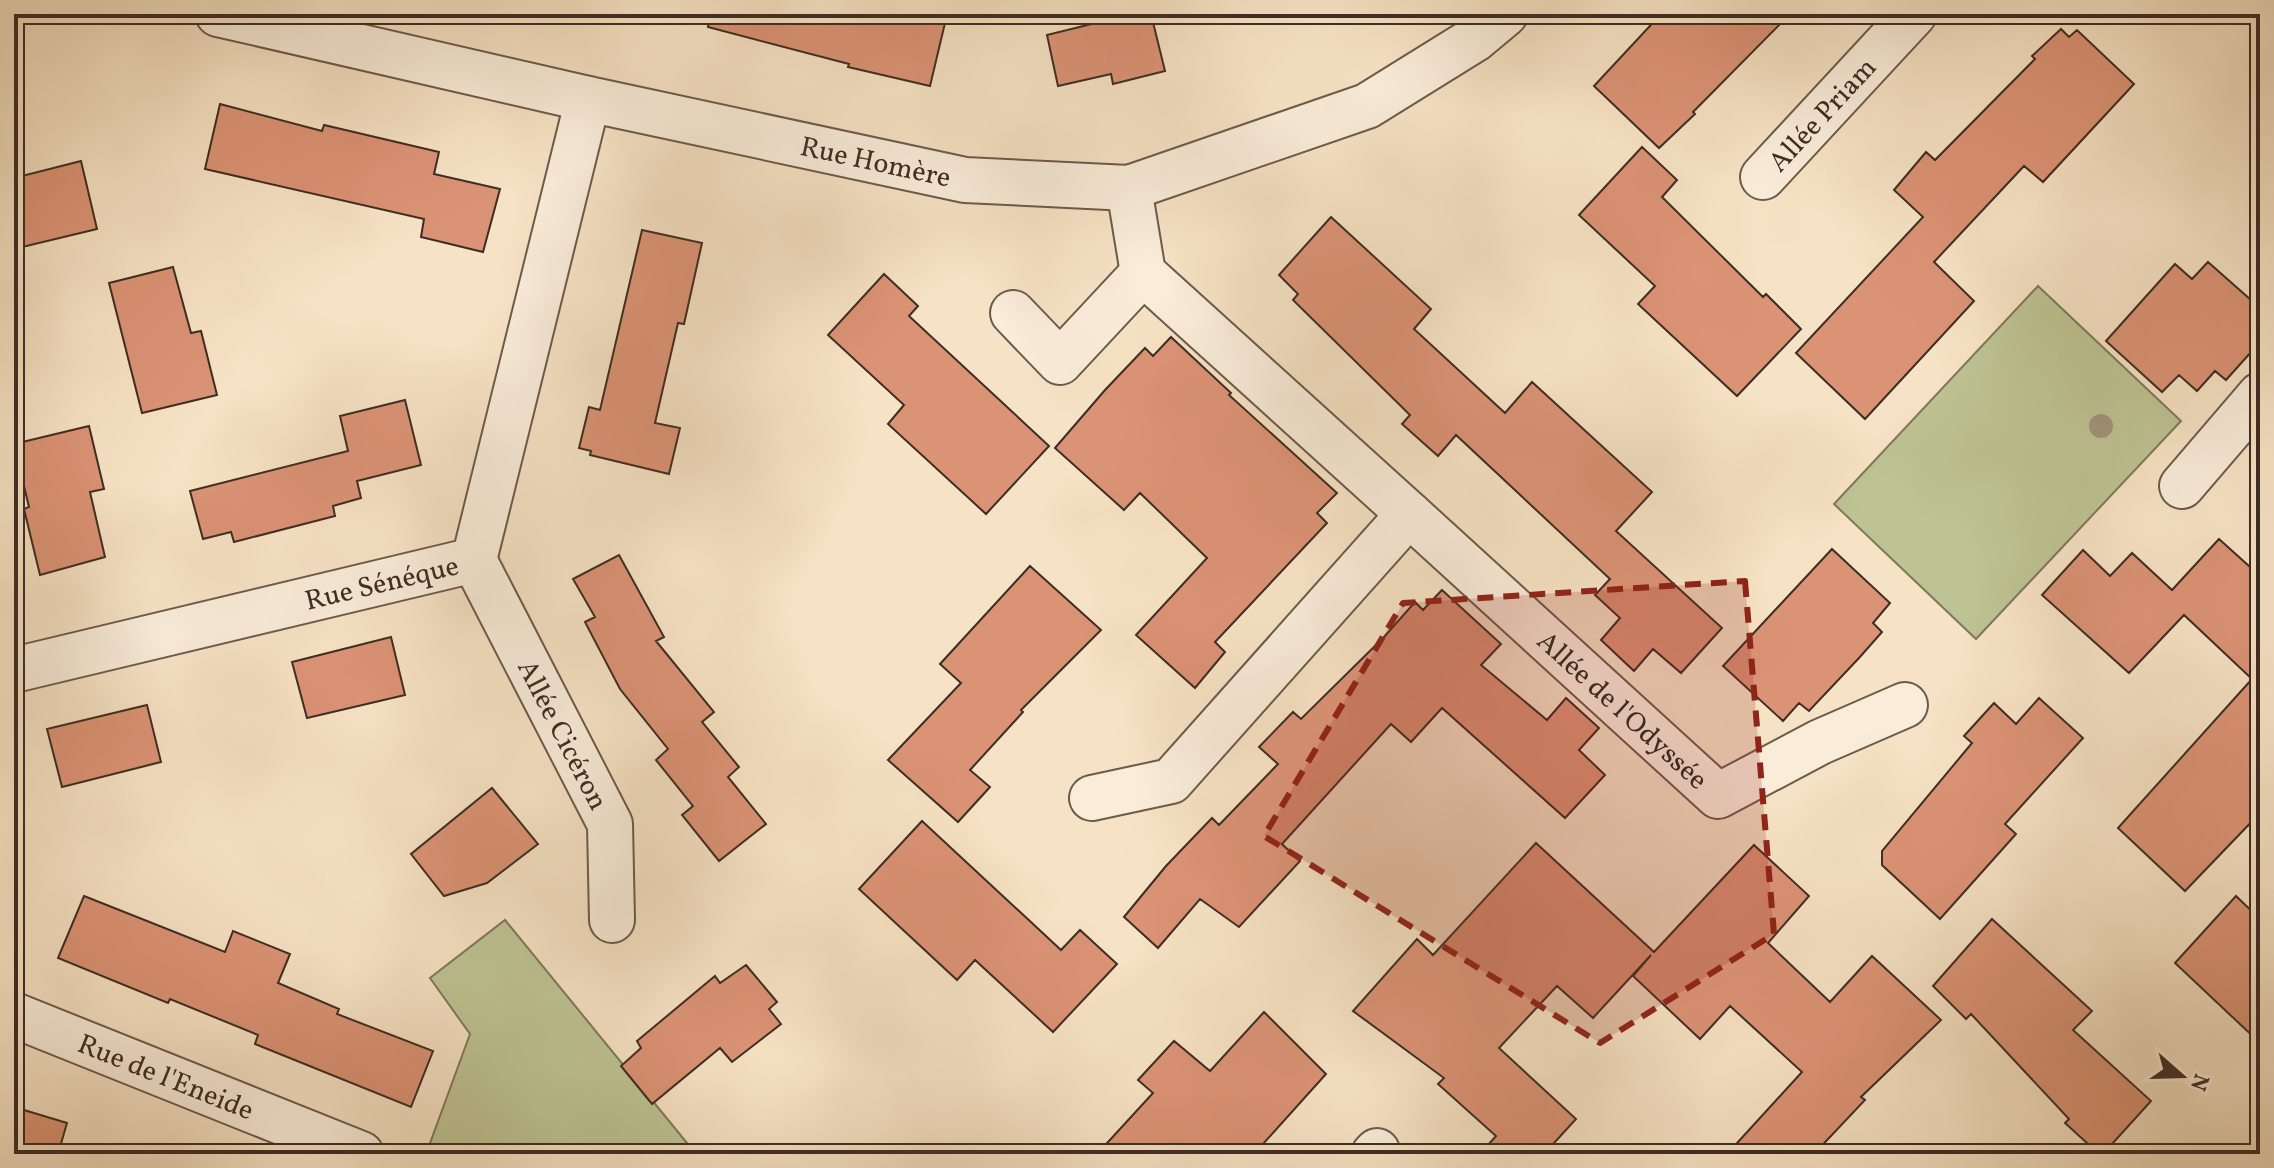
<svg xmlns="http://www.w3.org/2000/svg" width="2274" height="1168" font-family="Vollkorn,serif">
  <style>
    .green { fill: #bec393; stroke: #7e785c; stroke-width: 2 }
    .building { fill: #db9375; stroke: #3e2d24; stroke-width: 2 }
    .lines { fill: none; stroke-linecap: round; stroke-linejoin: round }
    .street-casing { stroke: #6c5a4c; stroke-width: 48 }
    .street { stroke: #f9ecd9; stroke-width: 44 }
    .tree { fill: #a2937b }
    .marked { fill: #8f2418; fill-opacity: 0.2; stroke: #8f2418; stroke-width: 6; stroke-dasharray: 16 10; stroke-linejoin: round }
    .labels { text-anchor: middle; stroke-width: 6; stroke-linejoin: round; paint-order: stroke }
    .street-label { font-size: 28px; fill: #3e2d24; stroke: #f9ecd9 }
  </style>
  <rect width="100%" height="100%" fill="#f6e2c4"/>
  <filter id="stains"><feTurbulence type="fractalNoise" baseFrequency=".0025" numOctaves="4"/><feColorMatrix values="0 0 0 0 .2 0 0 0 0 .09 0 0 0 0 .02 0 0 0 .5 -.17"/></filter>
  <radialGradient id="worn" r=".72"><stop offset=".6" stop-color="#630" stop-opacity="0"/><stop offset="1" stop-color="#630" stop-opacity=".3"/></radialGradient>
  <path class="green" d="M 2038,286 L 2181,421 L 1976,639 L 1834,504 Z
    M 505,920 L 696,1154 L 448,1154 L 429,1146 L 470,1034 L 430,978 Z"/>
  <path class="building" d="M 710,14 L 908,14 L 945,23 L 930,86 L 848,67 L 849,64 L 708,27 Z
    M 1132,14 L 1151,14 L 1165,71 L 1113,84 L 1111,74 L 1058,86 L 1047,35 Z
    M 1661,14 L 1790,14 L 1693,112 L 1695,114 L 1659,148 L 1594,86 Z
    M 2061,29 L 2069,37 L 2077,30 L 2134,84 L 2043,182 L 2024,166 L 1934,262 L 1974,301 L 1865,419 L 1796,353 L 1923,217 L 1894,190 L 1926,152 L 1935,160 L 2035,59 L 2032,56 Z
    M 220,104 L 322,131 L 324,125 L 439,152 L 434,174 L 500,189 L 483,252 L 421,237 L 424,219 L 205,169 Z
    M 1642,147 L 1677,180 L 1662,197 L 1763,297 L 1766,294 L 1801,329 L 1737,396 L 1638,304 L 1655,286 L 1579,215 Z
    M 81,161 L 97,229 L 14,249 L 14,178 Z
    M 1331,217 L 1431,309 L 1414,329 L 1505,413 L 1532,382 L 1652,492 L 1616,531 L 1722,628 L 1681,673 L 1653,649 L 1634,671 L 1601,640 L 1620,618 L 1595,595 L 1610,579 L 1456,435 L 1438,456 L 1402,424 L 1410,415 L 1293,300 L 1298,294 L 1279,275 Z
    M 642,230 L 702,243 L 684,324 L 678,323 L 655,423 L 680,428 L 669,474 L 590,455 L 591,451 L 579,448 L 589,407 L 600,410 Z
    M 2208,262 L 2260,308 L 2260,342 L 2226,380 L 2215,371 L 2197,391 L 2179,375 L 2162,392 L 2106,341 L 2175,264 L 2192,279 Z
    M 173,267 L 191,333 L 201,331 L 217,395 L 142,413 L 109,283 Z
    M 884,274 L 918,306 L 909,316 L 1049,446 L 986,514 L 888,424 L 904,405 L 828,335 Z
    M 1171,337 L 1231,393 L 1229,395 L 1337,493 L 1317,513 L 1327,523 L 1215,642 L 1225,652 L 1195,688 L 1136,635 L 1207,558 L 1140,493 L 1124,510 L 1055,448 L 1105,390 L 1145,348 L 1153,356 Z
    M 405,400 L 421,465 L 357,481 L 361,498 L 333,506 L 335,516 L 234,542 L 231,532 L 203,539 L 190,491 L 348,451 L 340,416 Z
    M 89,426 L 104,489 L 90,492 L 105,557 L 40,575 L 24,509 L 29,507 L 14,444 Z
    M 2219,539 L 2260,576 L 2260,813 L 2185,891 L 2118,828 L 2252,679 L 2184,615 L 2129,673 L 2042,595 L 2083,550 L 2110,576 L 2132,553 L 2172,590 Z
    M 1832,549 L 1890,603 L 1873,623 L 1882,632 L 1859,658 L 1809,711 L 1799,703 L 1783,721 L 1723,666 Z
    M 619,555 L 664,637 L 656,641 L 714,712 L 702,722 L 739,767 L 728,777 L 766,824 L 719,861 L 682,815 L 693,806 L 656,760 L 668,749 L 620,689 L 585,622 L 595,617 L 573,579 Z
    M 1030,566 L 1101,630 L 1021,710 L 1023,712 L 970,770 L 990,787 L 958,822 L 888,760 L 961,683 L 940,664 Z
    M 1442,590 L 1501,644 L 1481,665 L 1547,720 L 1566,698 L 1599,728 L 1579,750 L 1605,775 L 1565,818 L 1442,708 L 1411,742 L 1391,724 L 1282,844 L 1300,861 L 1239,927 L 1200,899 L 1158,948 L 1124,917 L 1166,866 L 1212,818 L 1219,825 L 1278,764 L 1259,747 L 1293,712 L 1301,719 L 1384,637 L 1415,602 L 1423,610 Z
    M 391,637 L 405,695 L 307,718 L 292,662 Z
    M 2039,698 L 2083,738 L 2005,824 L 2016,834 L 1940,919 L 1882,865 L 1882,851 L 1972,743 L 1964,736 L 1994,703 L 2016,724 Z
    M 147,705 L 161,762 L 62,787 L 47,729 Z
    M 492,788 L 538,844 L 487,883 L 444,896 L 411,854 Z
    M 922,821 L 1061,950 L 1080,930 L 1117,964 L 1053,1032 L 975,960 L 957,980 L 859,889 Z
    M 1536,843 L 1654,952 L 1754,845 L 1809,896 L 1768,943 L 1830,1002 L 1872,956 L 1941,1020 L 1861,1097 L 1865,1100 L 1814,1154 L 1727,1154 L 1802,1072 L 1730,1006 L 1700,1039 L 1633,976 L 1651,955 L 1593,1018 L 1557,986 L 1499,1048 L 1576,1119 L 1544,1154 L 1480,1154 L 1496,1136 L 1438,1084 L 1444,1078 L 1353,1011 L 1417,939 L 1433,955 Z
    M 84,896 L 225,952 L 233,931 L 290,954 L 278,983 L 339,1009 L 337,1014 L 433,1051 L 411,1107 L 255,1044 L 258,1035 L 170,999 L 168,1003 L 58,958 Z
    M 2236,896 L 2260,919 L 2260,1043 L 2175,963 Z
    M 1992,919 L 2092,1011 L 2073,1030 L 2151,1101 L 2103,1154 L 2099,1154 L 2065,1123 L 2069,1119 L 1971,1014 L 1966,1019 L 1933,986 Z
    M 746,965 L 777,1002 L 769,1009 L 781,1024 L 732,1062 L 720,1048 L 652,1104 L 621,1066 L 641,1048 L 637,1041 L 715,976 L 720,983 Z
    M 1264,1012 L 1326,1074 L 1254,1154 L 1097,1154 L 1153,1093 L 1138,1080 L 1174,1041 L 1210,1071 Z
    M 24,1110 L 67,1123 L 58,1154 L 14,1154 L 14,1137 Z"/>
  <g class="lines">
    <g class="street-casing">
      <g id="street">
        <path id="s1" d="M 218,14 L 588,99 L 965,180 L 1129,188 L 1367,106 L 1475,39 L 1505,14"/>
        <path id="s2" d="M 1763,177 L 1914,14"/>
        <path d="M 1013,313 L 1060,362 L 1143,273"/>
        <path d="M 2182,486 L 2260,395"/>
        <path id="s3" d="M 1409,514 L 1718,796 L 1820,742 L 1905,705"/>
        <path id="s4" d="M 474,560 L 610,824 L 612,920"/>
        <path id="s5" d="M 14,670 L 474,560 L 588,99"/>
        <path d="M 1092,798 L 1171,781 L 1409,514 L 1143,273 L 1129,188"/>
        <path id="s6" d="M 14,1015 L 361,1154"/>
        <path d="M 1374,1154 L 1377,1151"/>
      </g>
    </g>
    <use href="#street" class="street"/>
  </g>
  <circle class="tree" cx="2101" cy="426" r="12"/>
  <path class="marked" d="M 1745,581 L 1774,934 L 1600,1043 L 1264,836 L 1403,603 Z"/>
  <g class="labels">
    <g class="street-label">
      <text dy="10" stroke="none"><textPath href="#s2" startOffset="86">Allée Priam</textPath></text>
      <text dy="10" stroke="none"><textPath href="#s1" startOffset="674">Rue Homère</textPath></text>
      <text dy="10" stroke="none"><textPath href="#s5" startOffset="378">Rue Sénéque</textPath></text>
      <text dy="10" stroke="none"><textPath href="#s3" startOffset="290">Allée de l'Odyssée</textPath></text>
      <text dy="10" stroke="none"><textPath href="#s4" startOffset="196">Allée Cicéron</textPath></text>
      <text dy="10" stroke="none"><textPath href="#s6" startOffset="164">Rue de l'Eneide</textPath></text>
    </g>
  </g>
  <rect width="2274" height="1168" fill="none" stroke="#f6e2c4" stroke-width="48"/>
  <rect x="16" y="16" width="2242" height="1136" fill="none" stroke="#3e2d24" stroke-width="4"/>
  <rect x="24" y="24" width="2226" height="1120" fill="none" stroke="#3e2d24" stroke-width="2"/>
  <g transform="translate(2182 1076) rotate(110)" stroke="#f9ecd9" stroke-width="6" paint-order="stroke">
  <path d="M0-6L14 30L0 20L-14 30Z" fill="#3e2d24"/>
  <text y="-12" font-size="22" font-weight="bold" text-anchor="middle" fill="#3e2d24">N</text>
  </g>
  <rect width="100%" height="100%" filter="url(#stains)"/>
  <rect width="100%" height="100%" fill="url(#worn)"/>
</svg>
